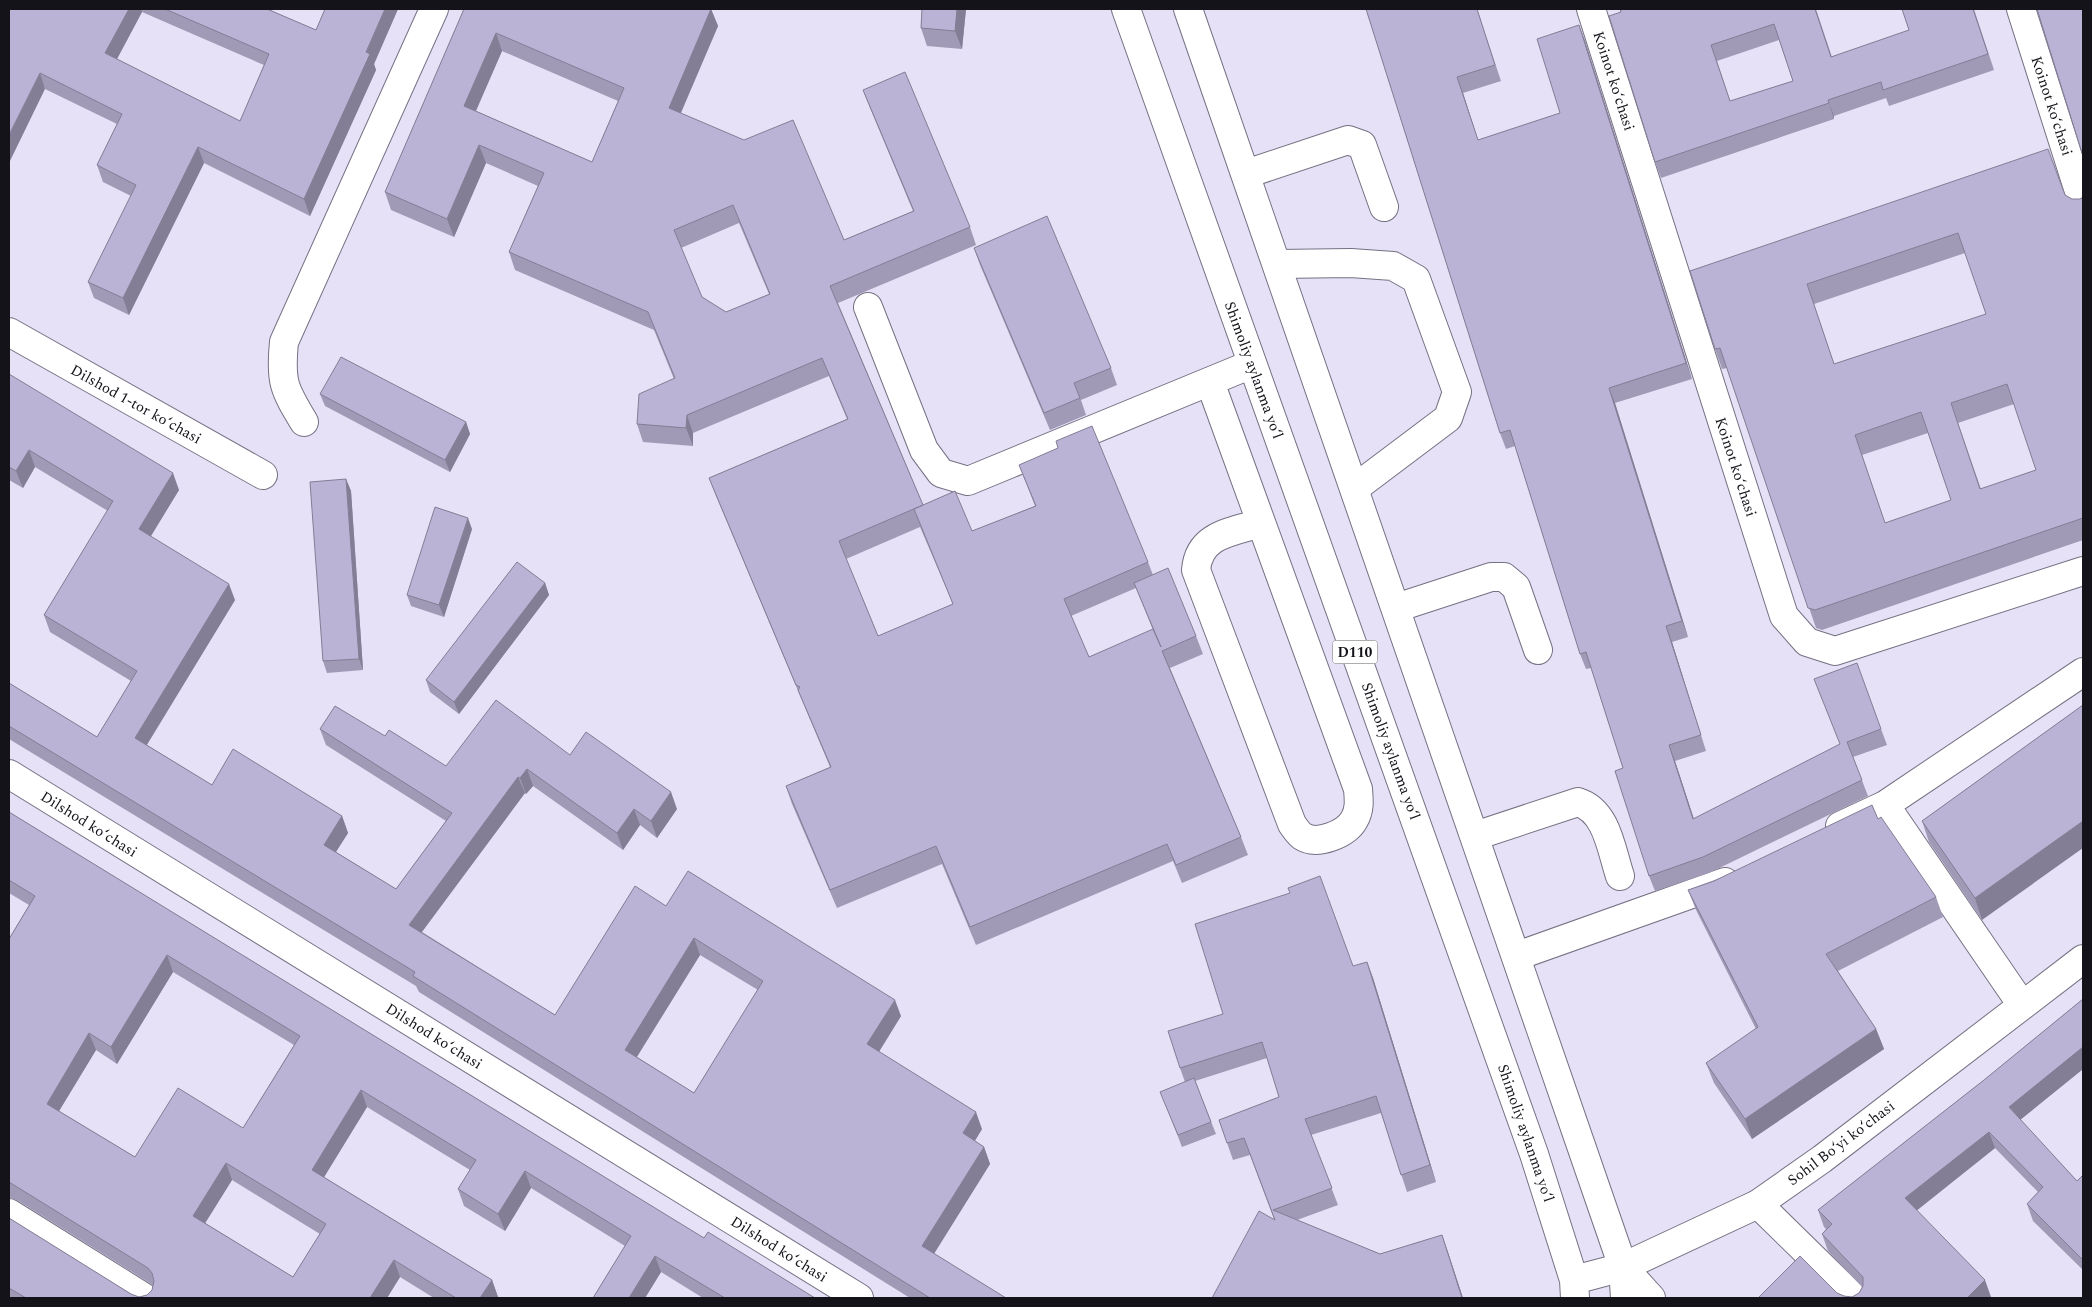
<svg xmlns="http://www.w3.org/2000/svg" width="2092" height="1307" font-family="Spectral,serif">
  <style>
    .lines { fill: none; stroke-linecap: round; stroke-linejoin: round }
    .minor-casing { stroke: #757183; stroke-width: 30 }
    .major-casing { stroke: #757183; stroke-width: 30 }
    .minor { stroke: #fff; stroke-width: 28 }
    .major { stroke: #fff; stroke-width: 28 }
    .wall { fill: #a19ab7; fill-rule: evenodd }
    .shaded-wall { fill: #837d95 }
    .building { fill: #bbb3d5; stroke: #837d95; fill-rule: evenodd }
    .labels { text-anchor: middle; stroke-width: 4; stroke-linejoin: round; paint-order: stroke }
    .shield { fill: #fff; stroke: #5a5a5f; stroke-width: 1 }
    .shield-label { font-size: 14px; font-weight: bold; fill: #14131a }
    .street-label { font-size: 15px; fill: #14131a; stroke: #fff }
  </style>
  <rect width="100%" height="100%" fill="#e6e1f6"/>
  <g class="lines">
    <g class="minor-casing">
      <path id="minor" d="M 1591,9 L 1784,616 L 1807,642 L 1835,651 L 2083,571
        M 2021,9 L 2083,204
        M 1246,174 L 1348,140 L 1362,145 L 1384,207
        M 1277,264 L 1351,263 L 1393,266 L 1416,279 L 1457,392 L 1448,418 L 1355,488
        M 868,307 L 924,450 L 941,473 L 968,481 L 1252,364
        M 9,332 L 263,475
        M 1210,382 L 1358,789 C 1359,800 1360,810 1354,820 C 1346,834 1317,846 1302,836 C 1298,833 1295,828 1292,824 L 1196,570 C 1199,534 1232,532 1261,523
        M 304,422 C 284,389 280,382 284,342 L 434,9
        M 1396,608 L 1491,577 L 1504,577 L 1516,587 L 1538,650
        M 9,774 L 859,1298
        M 1885,805 L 2022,1005
        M 1840,826 L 1885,805 L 2083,672
        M 1475,836 L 1578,802 C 1607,811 1611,849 1620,876
        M 1517,956 L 1725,882
        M 1758,1204 L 1854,1298
        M 9,1213 L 145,1298
        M 1623,1267 L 1651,1298"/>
    </g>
    <g class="major-casing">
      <path id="major" d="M 1126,9 L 1534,1154 L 1574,1280 L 1575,1298
        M 1188,9 L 1623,1267 L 1625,1298
        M 1574,1280 L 1623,1267 L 1758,1204 L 1822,1159 L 2083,959"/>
    </g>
    <use href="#minor" class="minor"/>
    <use href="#major" class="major"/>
  </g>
  <path class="wall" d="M 9,9 L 267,9 L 316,30 L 325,9 L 398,9 L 374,64 L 376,70 L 310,216 L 204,163 L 129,315 L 94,298 L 88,282 L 131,196 L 103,182 L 97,165 L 117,124 L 45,89 ZM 142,12 L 264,65 L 240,121 L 117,59 Z
    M 464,9 L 711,9 L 718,26 L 681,113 L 844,240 L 913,211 L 870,108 L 863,90 L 970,227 L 976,245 L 838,303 L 923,505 L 972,531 L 1035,506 L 1019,465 L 1148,562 L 1153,575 L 1196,636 L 1203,654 L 1170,668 L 1241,837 L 1248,855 L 1182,883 L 1173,861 L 976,945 L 942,864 L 837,908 L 792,804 L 786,786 L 830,767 L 716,496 L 709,478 L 847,419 L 829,376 L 693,433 L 693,446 L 643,442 L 637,424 L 674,379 L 654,330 L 515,270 L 509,252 L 538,186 L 486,163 L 454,237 L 391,210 L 385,192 ZM 502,51 L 618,101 L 592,162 L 476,111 ZM 739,223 L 769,294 L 726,312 L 702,297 L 681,248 ZM 920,527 L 953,604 L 878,636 L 846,559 ZM 1136,588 L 1153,630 L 1089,657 L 1071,616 Z
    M 922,9 L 966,9 L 962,49 L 927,46 L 921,28 Z
    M 1366,9 L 1477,9 L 1501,81 L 1463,93 L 1478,140 L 1560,113 L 1579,25 L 1585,41 L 1692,379 L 1615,403 L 1688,637 L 1672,642 L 1706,751 L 1675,761 L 1694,819 L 1839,745 L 1881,729 L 1887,745 L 1853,757 L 1868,796 L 1709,873 L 1655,891 L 1649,876 L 1623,768 L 1591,668 L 1586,669 L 1580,654 L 1515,446 L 1506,449 L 1500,433 Z
    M 1620,9 L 1816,9 L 1832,57 L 1909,30 L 1902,9 L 1974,9 L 1994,70 L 1889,106 L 1886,98 L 1834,116 L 1834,119 L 1661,178 L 1655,162 ZM 1779,40 L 1793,81 L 1730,101 L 1717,61 Z
    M 2065,195 L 2072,199 L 2080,199 L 2083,197 L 2083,540 L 1822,630 L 1816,628 L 1727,368 L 1722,369 L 1715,349 L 1690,271 ZM 1965,253 L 1986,314 L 1834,364 L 1814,304 ZM 2014,404 L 2036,470 L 1981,489 L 1958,423 ZM 1928,433 L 1951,500 L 1885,523 L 1862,455 Z
    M 974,248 L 1111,368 L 1117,385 L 1081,400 L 1086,415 L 1050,430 L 980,265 Z
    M 9,374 L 179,490 L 150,536 L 235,600 L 147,745 L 212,785 L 342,816 L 348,833 L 336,852 L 396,889 L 446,821 L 326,745 L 320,729 L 385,736 L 446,766 L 570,755 L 677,809 L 657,838 L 640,825 L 623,850 L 533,786 L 526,794 L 525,793 L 422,932 L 555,1015 L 666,906 L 901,1016 L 879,1052 L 982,1129 L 975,1141 L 984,1147 L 990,1164 L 934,1254 L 1006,1298 L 910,1298 L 419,992 L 416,986 L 9,739 L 9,683 L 97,737 L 131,681 L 50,632 L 44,615 L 108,511 L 35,467 L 23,488 L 9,480 ZM 700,955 L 758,990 L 694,1093 L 637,1057 Z
    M 320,394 L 466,422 L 470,434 L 450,472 L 325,406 Z
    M 346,479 L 351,491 L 363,670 L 327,673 L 323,661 Z
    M 472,529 L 444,617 L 411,606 L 407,595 Z
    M 545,583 L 549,595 L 459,714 L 430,692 L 426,680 Z
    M 2083,705 L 1982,920 L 1929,842 L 1922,821 Z
    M 9,812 L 704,1238 L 815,1298 L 703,1298 L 661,1272 L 645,1298 L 593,1298 L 625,1246 L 531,1188 L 505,1231 L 464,1206 L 458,1189 L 470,1170 L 367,1107 L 324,1177 L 492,1280 L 498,1297 L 497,1298 L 434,1298 L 400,1277 L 387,1298 L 9,1298 L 9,1218 L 131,1294 L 139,1297 L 147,1295 L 152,1290 L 153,1285 L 17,1200 L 9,1198 L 9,939 L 29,905 L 9,893 ZM 173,972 L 294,1045 L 243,1128 L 135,1157 L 59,1111 L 96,1050 L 117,1064 ZM 232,1180 L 320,1234 L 293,1277 L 205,1223 Z
    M 1878,819 L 1936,897 L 1943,917 L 1838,971 L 1876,1029 L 1884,1049 L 1752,1139 L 1714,1083 L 1706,1063 L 1756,1029 L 1696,910 L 1688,890 Z
    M 1367,962 L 1373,978 L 1436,1182 L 1407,1192 L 1381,1113 L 1311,1135 L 1338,1205 L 1297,1220 L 1380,1254 L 1442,1235 L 1463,1298 L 1274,1219 L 1250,1155 L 1233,1160 L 1219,1120 L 1279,1097 L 1267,1058 L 1195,1081 L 1216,1134 L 1182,1147 L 1165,1103 L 1185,1082 L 1180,1068 L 1223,1014 Z
    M 2083,999 L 2083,1069 L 2020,1120 L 2077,1181 L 2083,1175 L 2083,1270 L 2033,1221 L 2027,1204 L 2038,1192 L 1995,1148 L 1916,1211 L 1991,1297 L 1989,1298 L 1758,1298 L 1837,1293 L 1844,1296 L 1852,1297 L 1859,1293 L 1862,1287 L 1828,1251 L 1822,1234 L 1826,1229 L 1824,1227 L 1818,1210 L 1984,1080 Z"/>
  <path class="shaded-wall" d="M 129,9 L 141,9 L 142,12 L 111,70 L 105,53 Z
    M 385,9 L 398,9 L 374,64 L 376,70 L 310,216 L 304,199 Z
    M 711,9 L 718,26 L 675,126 L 669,108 Z
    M 957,9 L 966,9 L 962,49 L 955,31 Z
    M 1579,25 L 1585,41 L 1692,379 L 1686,363 Z
    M 496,33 L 502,51 L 470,124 L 464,106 Z
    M 40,73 L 45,89 L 9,163 L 9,135 Z
    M 1457,77 L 1463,93 L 1483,156 L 1478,140 Z
    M 1828,100 L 1834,116 L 1834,119 L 1829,103 Z
    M 479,145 L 486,163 L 454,237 L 447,219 Z
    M 198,147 L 204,163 L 129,315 L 123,298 Z
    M 1609,388 L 1615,403 L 1688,637 L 1682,621 Z
    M 687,415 L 693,433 L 693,446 L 686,428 Z
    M 466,422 L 470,434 L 450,472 L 445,460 Z
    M 29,450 L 35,467 L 23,488 L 16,471 Z
    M 173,473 L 179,490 L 145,546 L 139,529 Z
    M 346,479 L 351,491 L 363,670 L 359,659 Z
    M 468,518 L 472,529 L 444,617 L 439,605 Z
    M 545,583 L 549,595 L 459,714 L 454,702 Z
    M 229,584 L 235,600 L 141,754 L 135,738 Z
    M 1666,626 L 1672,642 L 1706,751 L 1701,735 Z
    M 1669,745 L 1675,761 L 1699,835 L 1693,819 Z
    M 527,769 L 533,786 L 526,794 L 520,778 Z
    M 518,777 L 525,793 L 415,941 L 409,925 Z
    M 671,792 L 677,809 L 657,838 L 651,821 Z
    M 634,809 L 640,825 L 623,850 L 617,833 Z
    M 342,816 L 348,833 L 330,861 L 324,845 Z
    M 2083,821 L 2083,848 L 1982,920 L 1975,898 Z
    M 694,938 L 700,955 L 631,1066 L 625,1050 Z
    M 167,955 L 173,972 L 117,1064 L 111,1047 Z
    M 1367,962 L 1373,978 L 1436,1182 L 1430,1165 Z
    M 895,1000 L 901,1016 L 873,1061 L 867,1044 Z
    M 1876,1029 L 1884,1049 L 1752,1139 L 1745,1119 Z
    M 89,1033 L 96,1050 L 53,1121 L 47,1104 Z
    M 2083,1047 L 2083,1069 L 2015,1124 L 2009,1107 Z
    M 361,1090 L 367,1107 L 318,1187 L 312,1170 Z
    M 976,1112 L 982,1129 L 969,1150 L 963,1133 Z
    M 1989,1132 L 1995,1148 L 1911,1215 L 1905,1198 Z
    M 984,1147 L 990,1164 L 928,1263 L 922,1246 Z
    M 226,1163 L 232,1180 L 199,1233 L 193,1216 Z
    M 525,1171 L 531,1188 L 505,1231 L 498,1214 Z
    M 1442,1235 L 1448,1252 L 1463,1298 L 1462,1298 Z
    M 655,1256 L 661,1272 L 645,1298 L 629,1298 Z
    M 394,1260 L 400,1277 L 387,1298 L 370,1298 Z
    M 492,1280 L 498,1297 L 497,1298 L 480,1298 Z
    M 1985,1280 L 1991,1297 L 1989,1298 L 1968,1298 L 1968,1297 Z"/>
  <path class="building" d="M 9,9 L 129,9 L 105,53 L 240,121 L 269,54 L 165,9 L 267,9 L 316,30 L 325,9 L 385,9 L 366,52 L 370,54 L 304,199 L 198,147 L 123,298 L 88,282 L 136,185 L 97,165 L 122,114 L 40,73 L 9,135 Z
    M 464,9 L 711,9 L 669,108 L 744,140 L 793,120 L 844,240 L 914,211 L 863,90 L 905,72 L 970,227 L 830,286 L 923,505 L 839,541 L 878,636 L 953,604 L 914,509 L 955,491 L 972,531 L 1036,506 L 1019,465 L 1058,448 L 1056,441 L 1092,426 L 1148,562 L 1064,599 L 1089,657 L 1153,629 L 1161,647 L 1134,583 L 1168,568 L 1196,636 L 1162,651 L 1241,837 L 1176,865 L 1167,844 L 970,927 L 936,846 L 830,890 L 786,786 L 831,767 L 798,690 L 800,687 L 796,685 L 709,478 L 848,419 L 822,358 L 687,415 L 686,428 L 637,424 L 639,394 L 675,378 L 648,312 L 509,252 L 544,173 L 479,145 L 447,219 L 385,192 ZM 496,33 L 624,88 L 592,162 L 464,106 ZM 733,205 L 770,294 L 726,312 L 702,297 L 674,230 Z
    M 922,9 L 957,9 L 955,31 L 921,28 Z
    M 1366,9 L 1477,9 L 1495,65 L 1457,77 L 1478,140 L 1560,113 L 1537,39 L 1579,25 L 1686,363 L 1609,388 L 1682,621 L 1666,626 L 1701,735 L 1669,745 L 1693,819 L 1840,744 L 1814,679 L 1857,663 L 1881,729 L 1847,742 L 1862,780 L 1703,857 L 1649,876 L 1615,771 L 1623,768 L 1586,652 L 1580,654 L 1510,430 L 1500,433 Z
    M 1620,9 L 1815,9 L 1831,57 L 1909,30 L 1902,9 L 1973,9 L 1988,54 L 1883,90 L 1881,82 L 1828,100 L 1829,103 L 1655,162 L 1609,16 L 1621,12 ZM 1774,24 L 1793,81 L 1730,101 L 1711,45 Z
    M 2037,9 L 2083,9 L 2083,156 Z
    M 2048,149 L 2065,195 L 2072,199 L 2080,199 L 2083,197 L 2083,518 L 1815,610 L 1808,608 L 1720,348 L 1715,349 L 1690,271 ZM 1958,233 L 1986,314 L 1834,364 L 1807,284 ZM 2007,384 L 2036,470 L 1980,489 L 1951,403 ZM 1921,412 L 1951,500 L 1885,523 L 1855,435 Z
    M 1047,216 L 1111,368 L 1074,383 L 1080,398 L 1044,413 L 974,248 Z
    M 341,357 L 466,422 L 445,460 L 320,394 Z
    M 9,374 L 173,473 L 139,529 L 229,584 L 135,738 L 212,785 L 233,749 L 342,816 L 324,845 L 396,889 L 452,813 L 320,729 L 335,706 L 385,736 L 389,730 L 446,766 L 496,700 L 570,755 L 586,732 L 671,792 L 651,821 L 634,809 L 617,833 L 527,769 L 520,778 L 518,777 L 409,925 L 555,1015 L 635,886 L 666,906 L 688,871 L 895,1000 L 867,1044 L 976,1112 L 963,1133 L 984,1147 L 922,1246 L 1006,1298 L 930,1298 L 413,976 L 415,972 L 9,726 L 9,683 L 97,737 L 137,671 L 44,615 L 113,501 L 29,450 L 16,471 L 9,467 ZM 694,938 L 763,981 L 694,1093 L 625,1050 Z
    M 346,479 L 359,659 L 323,661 L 310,482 Z
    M 435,507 L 468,518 L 439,605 L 407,595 Z
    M 517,562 L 545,583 L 454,702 L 426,680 Z
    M 2083,705 L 2083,821 L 1975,898 L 1922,821 Z
    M 1872,805 L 1878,819 L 1881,817 L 1936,897 L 1826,954 L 1876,1029 L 1745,1119 L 1706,1063 L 1758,1027 L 1688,890 L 1714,881 Z
    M 9,812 L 704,1238 L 708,1232 L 815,1298 L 725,1298 L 655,1256 L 629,1298 L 593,1298 L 631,1236 L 525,1171 L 498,1214 L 458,1189 L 476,1160 L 361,1090 L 312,1170 L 492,1280 L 480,1298 L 456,1298 L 394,1260 L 370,1298 L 26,1298 L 9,1288 L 9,1218 L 131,1294 L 139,1297 L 147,1295 L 152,1290 L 154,1281 L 152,1273 L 148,1268 L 9,1182 L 9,939 L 35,896 L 9,880 ZM 167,955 L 300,1036 L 243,1128 L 178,1088 L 135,1157 L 47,1104 L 89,1033 L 111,1047 ZM 226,1163 L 326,1224 L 293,1277 L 193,1216 Z
    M 1320,876 L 1353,966 L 1367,962 L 1430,1165 L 1401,1175 L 1376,1096 L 1305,1119 L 1332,1188 L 1273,1210 L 1380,1254 L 1442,1235 L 1462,1298 L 1212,1298 L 1259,1211 L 1275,1220 L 1244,1138 L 1227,1143 L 1219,1120 L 1279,1097 L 1262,1042 L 1180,1068 L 1168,1031 L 1223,1014 L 1195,924 L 1290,893 L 1288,888 Z
    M 2083,999 L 2083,1047 L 2009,1107 L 2077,1181 L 2083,1175 L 2083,1260 L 2027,1204 L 2043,1187 L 1989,1132 L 1905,1198 L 1985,1280 L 1968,1297 L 1969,1298 L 1758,1298 L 1800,1256 L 1837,1293 L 1844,1296 L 1852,1297 L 1859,1293 L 1863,1286 L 1863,1277 L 1822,1234 L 1832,1224 L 1818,1210 L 1984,1080 Z
    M 1194,1078 L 1211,1122 L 1178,1135 L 1160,1092 Z"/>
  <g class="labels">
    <rect class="shield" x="1332.5" y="640.5" width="45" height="23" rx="4"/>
    <g class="shield-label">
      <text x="1355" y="657">D110</text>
    </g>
    <g class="street-label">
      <text transform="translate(1614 81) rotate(72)" y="5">Koinot koʻchasi</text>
      <text transform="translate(2052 106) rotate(72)" y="5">Koinot koʻchasi</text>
      <text transform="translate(1254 370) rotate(70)" y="5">Shimoliy aylanma yoʻl</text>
      <text transform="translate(136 404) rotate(29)" y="5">Dilshod 1-tor koʻchasi</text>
      <text transform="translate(1736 467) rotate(72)" y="5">Koinot koʻchasi</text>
      <text transform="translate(1391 751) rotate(70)" y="5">Shimoliy aylanma yoʻl</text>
      <text transform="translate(89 824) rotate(32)" y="5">Dilshod koʻchasi</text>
      <text transform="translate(434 1036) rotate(32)" y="5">Dilshod koʻchasi</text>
      <text transform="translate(1526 1133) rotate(71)" y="5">Shimoliy aylanma yoʻl</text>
      <text transform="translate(1841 1143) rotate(-37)" y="5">Sohil Boʻyi koʻchasi</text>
      <text transform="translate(779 1249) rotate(32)" y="5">Dilshod koʻchasi</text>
    </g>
  </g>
  <rect width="2092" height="1307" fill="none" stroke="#14131a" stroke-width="20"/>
</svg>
